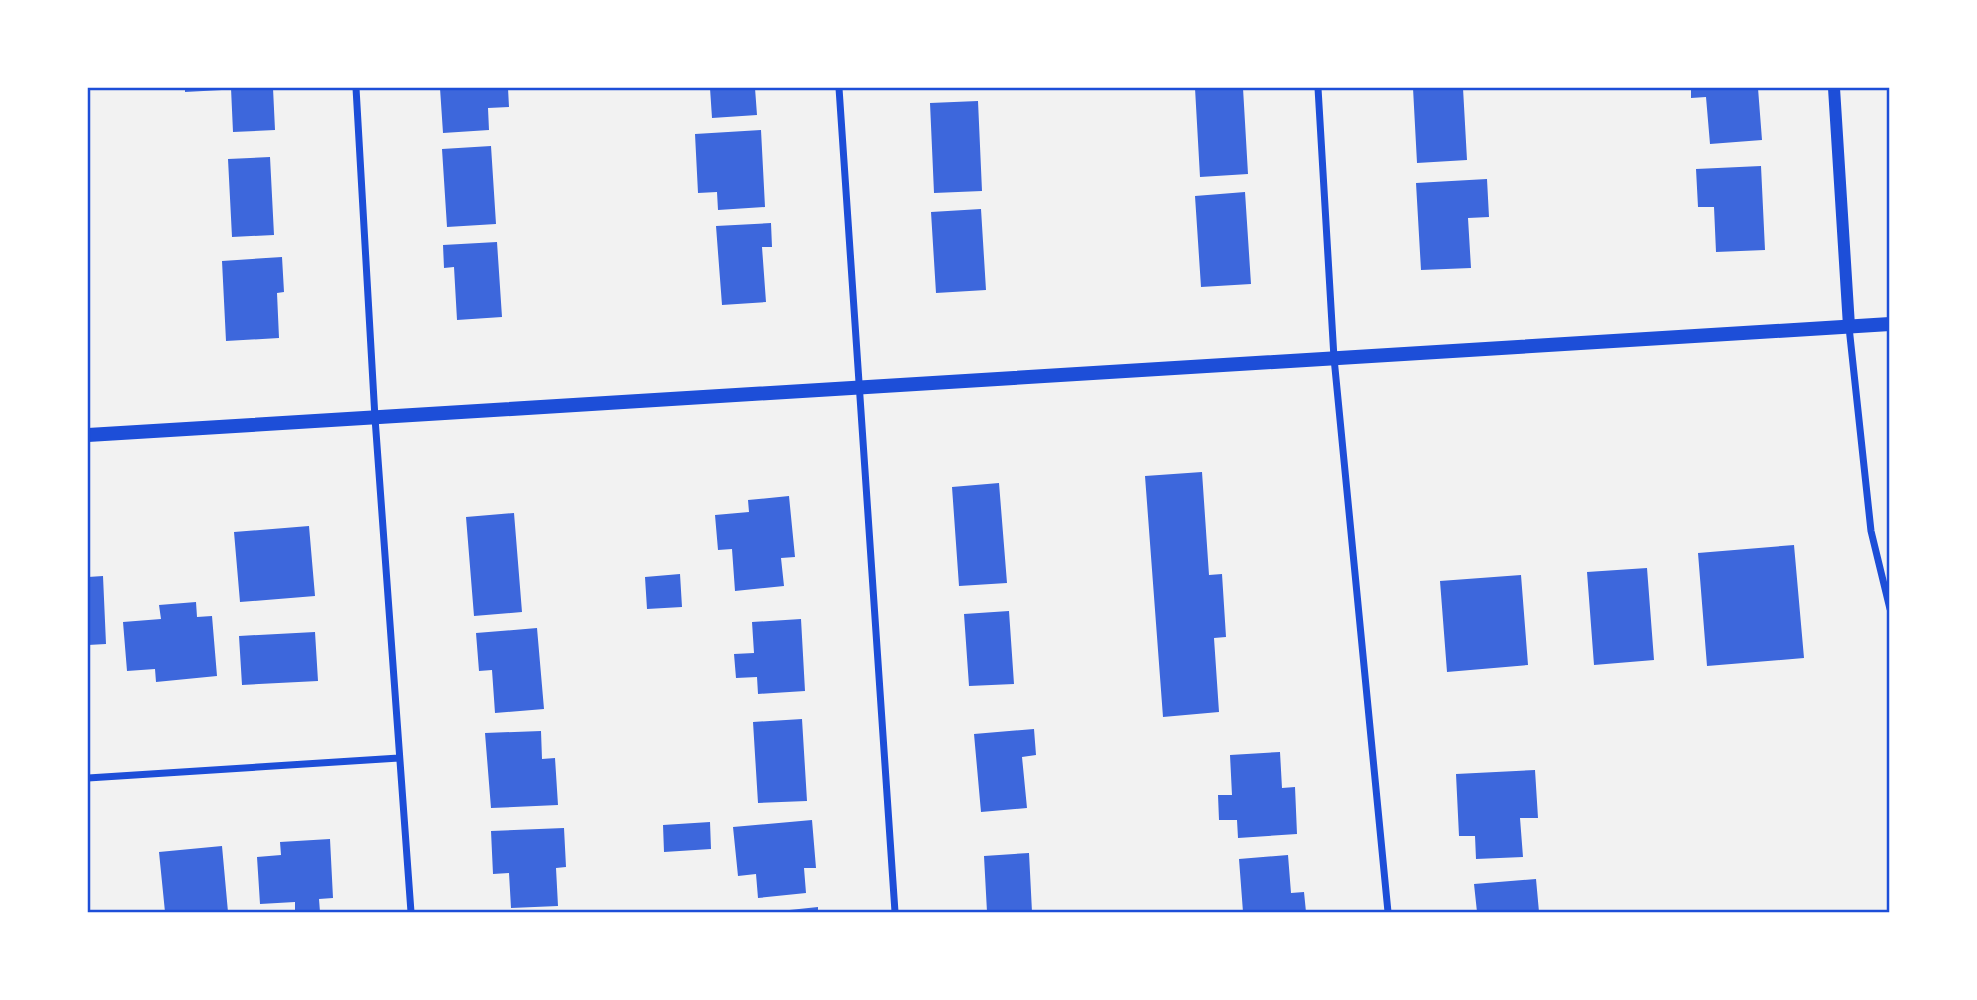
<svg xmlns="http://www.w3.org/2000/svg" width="1977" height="1000" font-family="'Playfair Display',serif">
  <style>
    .building { fill: #3d67dc }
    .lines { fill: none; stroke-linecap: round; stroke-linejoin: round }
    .minor { stroke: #1d4ed8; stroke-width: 7 }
    .tertiary { stroke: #1d4ed8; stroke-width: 12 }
    .secondary { stroke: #1d4ed8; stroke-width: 14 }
    .neatline { fill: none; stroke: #1d4ed8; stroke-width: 2.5 }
  </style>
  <rect width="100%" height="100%" fill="#f2f2f2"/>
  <path class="building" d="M 185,88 L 222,88 L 222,90 L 185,92 Z
    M 231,88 L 273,88 L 275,130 L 233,132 Z
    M 440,88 L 508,88 L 509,107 L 488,108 L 489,130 L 443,133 Z
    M 710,88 L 755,88 L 757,115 L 712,118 Z
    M 1195,88 L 1243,88 L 1248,174 L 1200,177 Z
    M 1413,88 L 1463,88 L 1467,160 L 1417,163 Z
    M 1691,88 L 1758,88 L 1762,140 L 1710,144 L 1706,97 L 1691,98 Z
    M 978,101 L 982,191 L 934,193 L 930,103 Z
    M 761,130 L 765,207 L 718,210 L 717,192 L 698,193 L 695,134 Z
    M 491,146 L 496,224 L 447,227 L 442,149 Z
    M 270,157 L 274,235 L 232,237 L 228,159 Z
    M 1761,166 L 1765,250 L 1716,252 L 1714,207 L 1698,207 L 1696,169 Z
    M 1487,179 L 1489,217 L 1468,218 L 1471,268 L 1421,270 L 1416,183 Z
    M 1245,192 L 1251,284 L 1201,287 L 1195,196 Z
    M 981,209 L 986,290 L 936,293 L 931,212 Z
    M 771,223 L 772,247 L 762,247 L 766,302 L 722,305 L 716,226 Z
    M 497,242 L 502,317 L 457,320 L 454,267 L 444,268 L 443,245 Z
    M 282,257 L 284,292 L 277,293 L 279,338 L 226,341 L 222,261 Z
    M 1202,472 L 1209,575 L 1222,574 L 1226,637 L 1214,638 L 1219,712 L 1163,717 L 1145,476 Z
    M 999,483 L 1007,583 L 959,586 L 952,487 Z
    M 789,496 L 795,557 L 781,558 L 784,586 L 735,591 L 732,549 L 718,550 L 715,515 L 749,512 L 748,500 Z
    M 514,513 L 522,612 L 474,616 L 466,517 Z
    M 309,526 L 315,596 L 240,602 L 234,532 Z
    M 1794,545 L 1804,658 L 1707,666 L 1698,553 Z
    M 1647,568 L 1654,660 L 1594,665 L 1587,572 Z
    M 680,574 L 682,607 L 647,609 L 645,577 Z
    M 1521,575 L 1528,665 L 1447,672 L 1440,581 Z
    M 103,576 L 106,644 L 88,645 L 88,577 Z
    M 196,602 L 197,617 L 212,616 L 217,676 L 156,682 L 155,669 L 127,671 L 123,622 L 161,619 L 159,605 Z
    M 1009,611 L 1014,684 L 969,686 L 964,614 Z
    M 801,619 L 805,691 L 758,694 L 757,677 L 736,678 L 734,654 L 754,653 L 752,622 Z
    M 537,628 L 544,709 L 495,713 L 492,670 L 479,671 L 476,633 Z
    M 315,632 L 318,681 L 242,685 L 239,636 Z
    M 802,719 L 807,801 L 758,803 L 753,722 Z
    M 1034,729 L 1036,755 L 1022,757 L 1027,808 L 981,812 L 974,734 Z
    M 541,731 L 542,759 L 555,758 L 558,805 L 491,808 L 485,733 Z
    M 1280,752 L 1282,788 L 1295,787 L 1297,834 L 1238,838 L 1237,820 L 1219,820 L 1218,795 L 1232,795 L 1230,755 Z
    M 1535,770 L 1538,818 L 1520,818 L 1523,857 L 1476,859 L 1475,836 L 1459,836 L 1456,774 Z
    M 812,820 L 816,868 L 804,868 L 806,893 L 758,898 L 756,874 L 738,876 L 733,827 Z
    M 710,822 L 711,849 L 664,852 L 663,825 Z
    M 564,828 L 566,867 L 556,868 L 558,906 L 511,908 L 509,873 L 493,874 L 491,831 Z
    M 330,839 L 333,898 L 319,899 L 320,912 L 295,912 L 295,902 L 260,904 L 257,857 L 281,855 L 280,842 Z
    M 222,846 L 228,912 L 165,912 L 159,852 Z
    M 1029,853 L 1032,912 L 987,912 L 984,856 Z
    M 1288,855 L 1291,893 L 1304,892 L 1306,912 L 1243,912 L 1239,859 Z
    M 1536,879 L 1539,912 L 1477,912 L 1474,884 Z
    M 818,907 L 818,912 L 780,912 L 780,911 Z"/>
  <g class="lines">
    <path class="minor" d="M 356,88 L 375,418 L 411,912
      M 839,88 L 895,912
      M 1318,88 L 1334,358 L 1388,912
      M 1849,327 L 1871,531 L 1890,609
      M 88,778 L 399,758"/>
    <path class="tertiary" d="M 1834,88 L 1849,326"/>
    <path class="secondary" d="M 88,435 L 1890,324"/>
  </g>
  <rect width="1977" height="1000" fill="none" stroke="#ffffff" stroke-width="178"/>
  <rect x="89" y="89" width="1799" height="822" class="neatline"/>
</svg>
